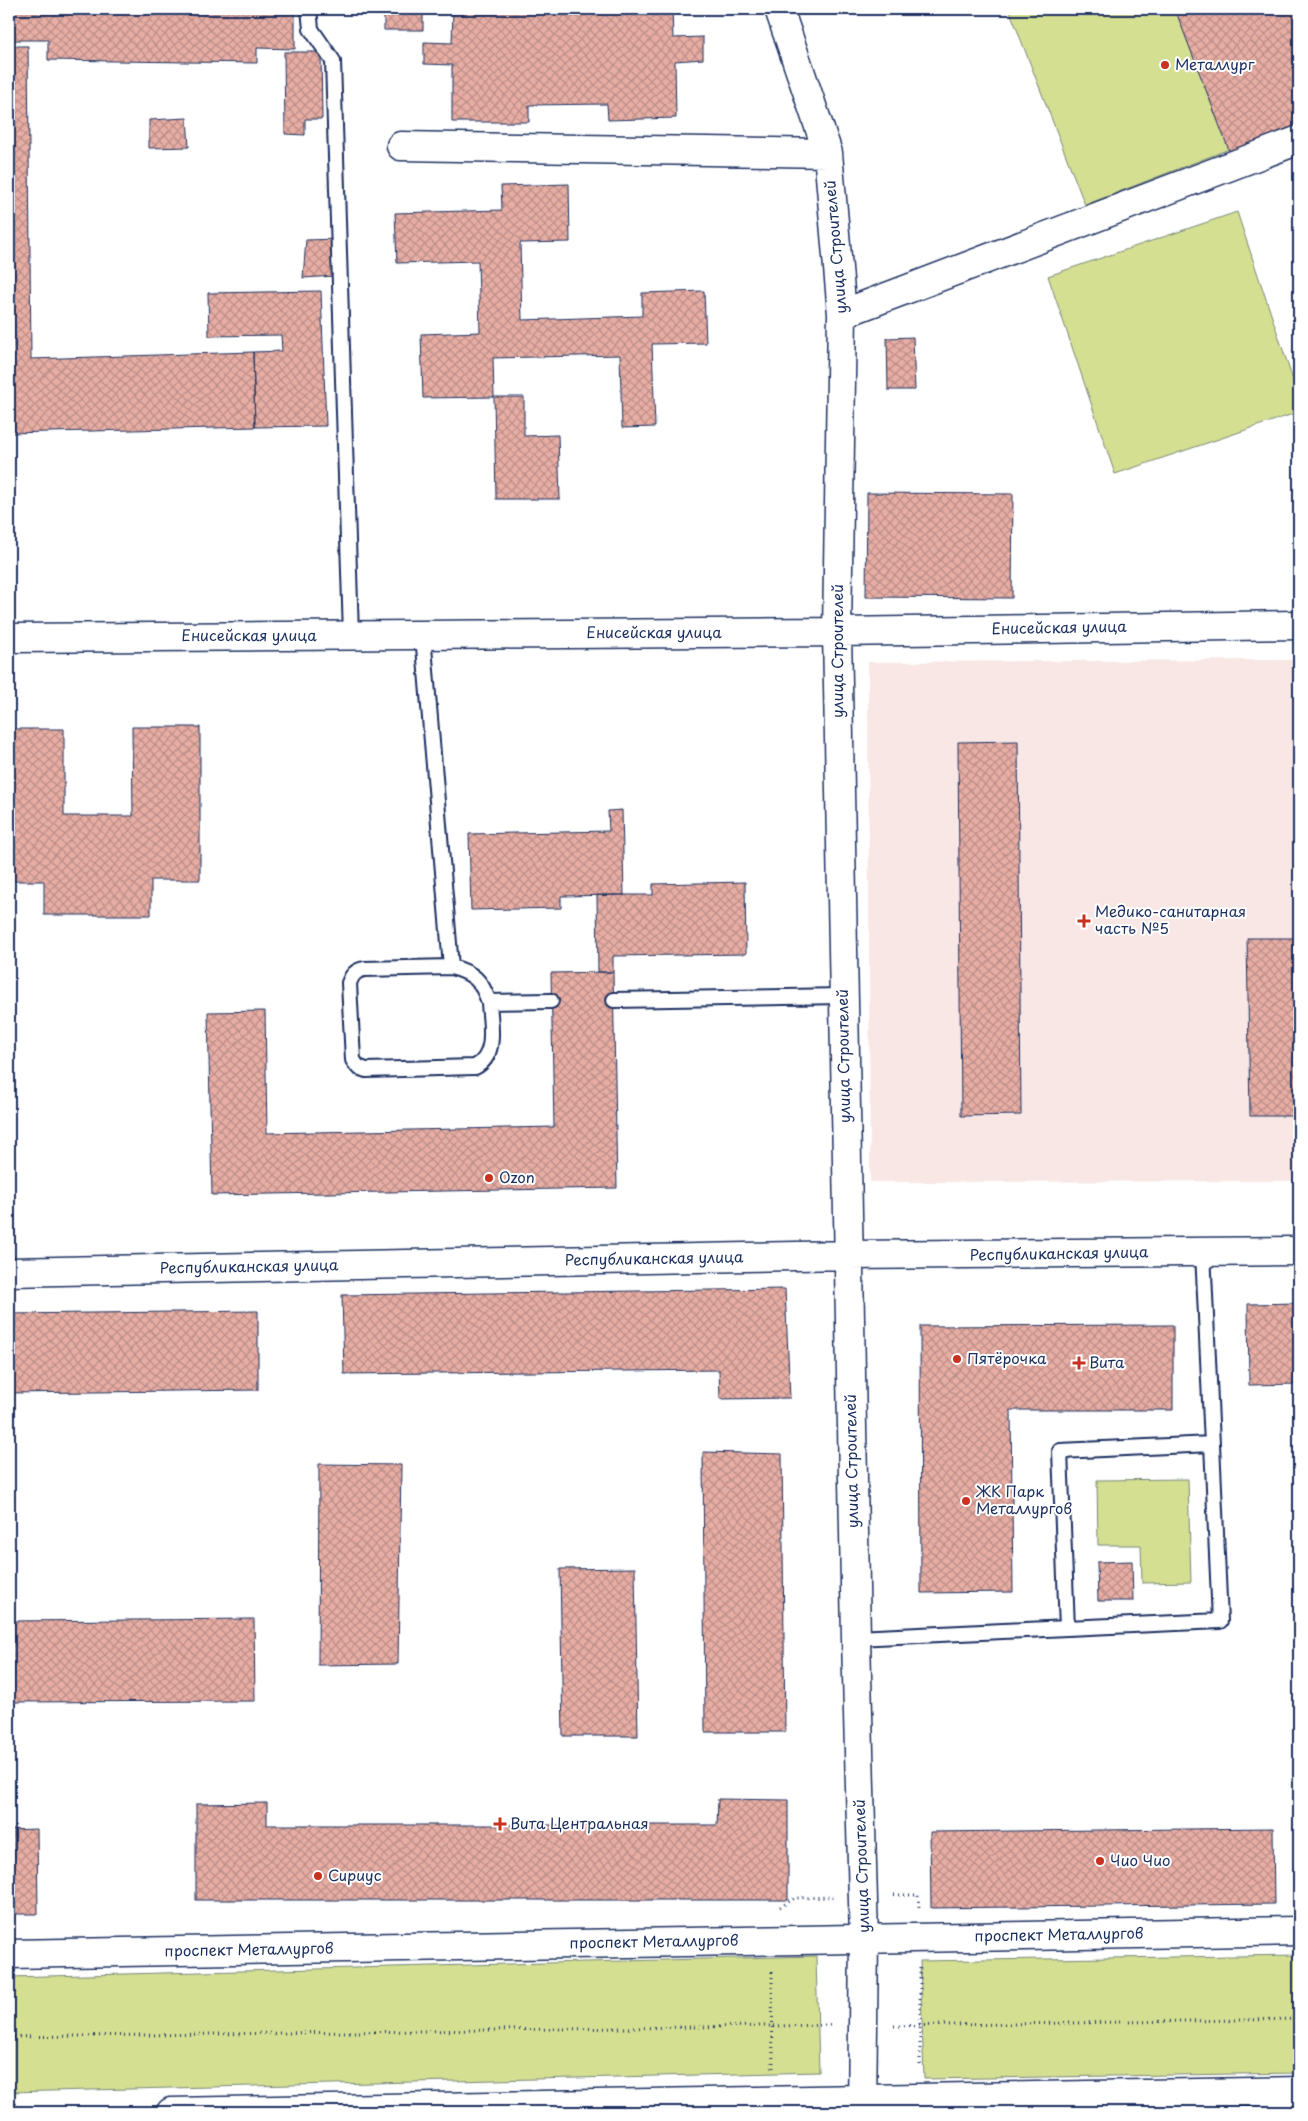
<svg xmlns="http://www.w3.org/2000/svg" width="1308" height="2121" font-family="'Playpen Sans',sans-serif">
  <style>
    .built { fill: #f8e7e4 }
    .park { fill: #d4df92; stroke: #788778 }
    .building { fill: url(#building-cross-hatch); stroke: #1b2f5e }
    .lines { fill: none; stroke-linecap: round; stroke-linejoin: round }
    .service-casing { stroke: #1b2f5e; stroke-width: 18 }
    .minor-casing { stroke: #1b2f5e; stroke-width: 31 }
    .tertiary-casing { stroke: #1b2f5e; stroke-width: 31 }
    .path { stroke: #1b2f5e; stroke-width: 3; stroke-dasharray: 1 4; stroke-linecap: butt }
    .service { stroke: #fff; stroke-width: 14 }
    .minor { stroke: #fff; stroke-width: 28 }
    .tertiary { stroke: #fff; stroke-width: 28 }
    .poi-dot { fill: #c8321e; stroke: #fff; stroke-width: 2 }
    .labels { text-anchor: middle; stroke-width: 4; stroke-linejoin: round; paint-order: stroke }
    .poi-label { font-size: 15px; fill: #1b2f5e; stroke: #fff; text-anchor: start }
    .street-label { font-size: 15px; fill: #1b2f5e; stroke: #fff }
  </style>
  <defs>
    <pattern id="building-cross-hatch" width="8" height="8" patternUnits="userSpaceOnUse" patternTransform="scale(1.25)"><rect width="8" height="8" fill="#e8aea4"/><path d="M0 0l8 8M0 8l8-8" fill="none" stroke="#bb8e89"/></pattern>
  </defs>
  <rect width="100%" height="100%" fill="#fff"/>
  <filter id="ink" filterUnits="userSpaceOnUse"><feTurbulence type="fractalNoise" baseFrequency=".02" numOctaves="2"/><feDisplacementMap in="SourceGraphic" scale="10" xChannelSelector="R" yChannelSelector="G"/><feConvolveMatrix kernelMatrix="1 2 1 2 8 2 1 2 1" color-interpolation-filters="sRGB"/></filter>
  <g filter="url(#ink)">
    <path class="built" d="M 1299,660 L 1299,1181 L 870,1182 L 868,662 Z"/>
    <path class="park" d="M 1009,9 L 1299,9 L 1299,122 L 1085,205 Z
      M 1237,212 L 1299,398 L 1299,412 L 1115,474 L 1048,276 Z
      M 1188,1479 L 1191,1582 L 1142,1583 L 1141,1545 L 1098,1545 L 1097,1480 Z
      M 1299,1955 L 1299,2073 L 924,2079 L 920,1961 Z
      M 816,1956 L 819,2072 L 9,2092 L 9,1977 Z"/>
    <path class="building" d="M 9,9 L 274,9 L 274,11 L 295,13 L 295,49 L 257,48 L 257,63 L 48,60 L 48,40 L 9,40 Z
      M 384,9 L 423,9 L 423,30 L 384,30 Z
      M 453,9 L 672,9 L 673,38 L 703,37 L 703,59 L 675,61 L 676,118 L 608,120 L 607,104 L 529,105 L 529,122 L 452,122 L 452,65 L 424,64 L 424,42 L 452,43 Z
      M 1175,9 L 1299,9 L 1299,141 L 1235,166 Z
      M 9,46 L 28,46 L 31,359 L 253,352 L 255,427 L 9,433 Z
      M 284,52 L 321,52 L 322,119 L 305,119 L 305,135 L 285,134 Z
      M 187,118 L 189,147 L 149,148 L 149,120 Z
      M 569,184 L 570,242 L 520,243 L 522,320 L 642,316 L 642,293 L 704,291 L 706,343 L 652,344 L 655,427 L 622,428 L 620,355 L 493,358 L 494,397 L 423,398 L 421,334 L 480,332 L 478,261 L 397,263 L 395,213 L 502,210 L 501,186 Z
      M 338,239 L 335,276 L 303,278 L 306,240 Z
      M 321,291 L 326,426 L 255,427 L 253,352 L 282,351 L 281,335 L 209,336 L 208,293 Z
      M 913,337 L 915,390 L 888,390 L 887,338 Z
      M 494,397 L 524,397 L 524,436 L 558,435 L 560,499 L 496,499 Z
      M 867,493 L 1013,494 L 1012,598 L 866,597 Z
      M 132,727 L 200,727 L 200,880 L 151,880 L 151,915 L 44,915 L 44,881 L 9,881 L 9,729 L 64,729 L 64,816 L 133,816 Z
      M 1018,741 L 1021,1115 L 961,1116 L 958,742 Z
      M 622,810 L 624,895 L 561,896 L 561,908 L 471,910 L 469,834 L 609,831 L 608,811 Z
      M 745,882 L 746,954 L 613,956 L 613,972 L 598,972 L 597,895 L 653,895 L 653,884 Z
      M 1247,938 L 1299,938 L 1299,1116 L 1250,1116 Z
      M 613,972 L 617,1188 L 212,1195 L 208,1012 L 265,1011 L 267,1133 L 554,1127 L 551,973 Z
      M 785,1289 L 790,1398 L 720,1399 L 719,1370 L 344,1374 L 342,1295 Z
      M 1299,1303 L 1299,1384 L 1249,1385 L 1248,1304 Z
      M 258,1311 L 258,1390 L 9,1393 L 9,1314 Z
      M 1173,1325 L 1173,1410 L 1011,1410 L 1013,1592 L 921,1593 L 920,1326 Z
      M 703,1452 L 782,1454 L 785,1732 L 705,1732 Z
      M 319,1464 L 401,1465 L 398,1664 L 318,1665 Z
      M 1132,1561 L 1133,1601 L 1098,1601 L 1097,1562 Z
      M 635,1568 L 638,1736 L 563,1736 L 560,1569 Z
      M 254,1619 L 255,1701 L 9,1702 L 9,1621 Z
      M 718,1799 L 788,1800 L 788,1900 L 196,1900 L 196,1804 L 267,1803 L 267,1825 L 717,1825 Z
      M 1273,1828 L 1274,1904 L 931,1908 L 930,1832 Z
      M 37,1829 L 38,1914 L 9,1914 L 9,1830 Z"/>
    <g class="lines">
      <g class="service-casing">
        <path id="service" d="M 309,9 L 311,29 L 333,61 L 351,635
          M 423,635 L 451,967
          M 614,1000 L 843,996
          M 489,1002 C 481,980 474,973 451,967 L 364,969 C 355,971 352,975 349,983 L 353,1060 L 358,1067 L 366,1070 L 475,1067 C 498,1055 490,1024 489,1002 L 551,1001
          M 1067,1628 L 1220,1621 L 1212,1444
          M 856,1638 L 1067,1628 L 1060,1451 L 1212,1444 L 1203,1252"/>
      </g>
      <g class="minor-casing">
        <path id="minor" d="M 779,9 L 828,153 L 842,314 L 837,632 L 856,1638 L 864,1939 L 862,2112
          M 401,146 L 828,153
          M 842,314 L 1299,140
          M 9,638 L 837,632 L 1299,625
          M 9,1272 L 848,1255 L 1299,1251"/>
      </g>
      <g class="tertiary-casing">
        <path id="tertiary" d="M 9,1954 L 1299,1931
          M 171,2112 L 1299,2091"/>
      </g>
      <path class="path" d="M 894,1895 L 918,1895 L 919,1907
        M 780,1907 L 795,1898 L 833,1897
        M 920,1968 L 920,2067
        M 772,1972 L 773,2071
        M 894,2026 L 1299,2019
        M 9,2037 L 833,2025"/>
      <use href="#service" class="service"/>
      <use href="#minor" class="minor"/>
      <use href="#tertiary" class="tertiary"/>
    </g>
  </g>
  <g class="poi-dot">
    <circle cx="1165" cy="65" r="5"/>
    <path d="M1081.5 913.5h5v5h5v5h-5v5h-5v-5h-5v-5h5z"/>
    <circle cx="489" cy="1178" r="5"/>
    <circle cx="957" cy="1359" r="5"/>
    <path d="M1076.5 1355.5h5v5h5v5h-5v5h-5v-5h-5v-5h5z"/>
    <circle cx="966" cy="1501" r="5"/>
    <path d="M497.5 1816.5h5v5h5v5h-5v5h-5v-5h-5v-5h5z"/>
    <circle cx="1100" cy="1861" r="5"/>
    <circle cx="318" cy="1876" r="5"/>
  </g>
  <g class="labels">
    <g class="poi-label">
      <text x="1175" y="70">Металлург</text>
      <text x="1095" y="917">Медико-санитарная<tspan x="1095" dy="17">часть №5</tspan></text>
      <text x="499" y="1183">Ozon</text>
      <text x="967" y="1364">Пятёрочка</text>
      <text x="1089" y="1368">Вита</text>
      <text x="976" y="1497">ЖК Парк<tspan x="976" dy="17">Металлургов</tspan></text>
      <text x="510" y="1829">Вита Центральная</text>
      <text x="1110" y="1866">Чио Чио</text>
      <text x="328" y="1881">Сириус</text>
    </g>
    <g class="street-label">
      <text transform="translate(836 247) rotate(-95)" y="5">улица Строителей</text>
      <text transform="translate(1059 628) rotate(-1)" y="5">Енисейская улица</text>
      <text x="654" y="638">Енисейская улица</text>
      <text x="249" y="641">Енисейская улица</text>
      <text transform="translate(838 651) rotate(-90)" y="5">улица Строителей</text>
      <text transform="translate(844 1056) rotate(-91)" y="5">улица Строителей</text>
      <text transform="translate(1059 1254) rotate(-1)" y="5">Республиканская улица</text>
      <text transform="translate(654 1259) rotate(-1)" y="5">Республиканская улица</text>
      <text transform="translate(249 1267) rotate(-1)" y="5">Республиканская улица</text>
      <text transform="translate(852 1461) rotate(-91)" y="5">улица Строителей</text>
      <text transform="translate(862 1866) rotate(-92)" y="5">улица Строителей</text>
      <text transform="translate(1059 1935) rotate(-1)" y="5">проспект Металлургов</text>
      <text transform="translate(654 1942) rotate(-1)" y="5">проспект Металлургов</text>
      <text transform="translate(249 1950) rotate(-1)" y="5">проспект Металлургов</text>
    </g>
  </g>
  <rect width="1308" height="2121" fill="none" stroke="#fff" stroke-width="30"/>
  <rect x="15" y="15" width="1278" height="2091" fill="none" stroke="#1b2f5e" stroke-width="2" filter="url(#ink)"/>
</svg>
